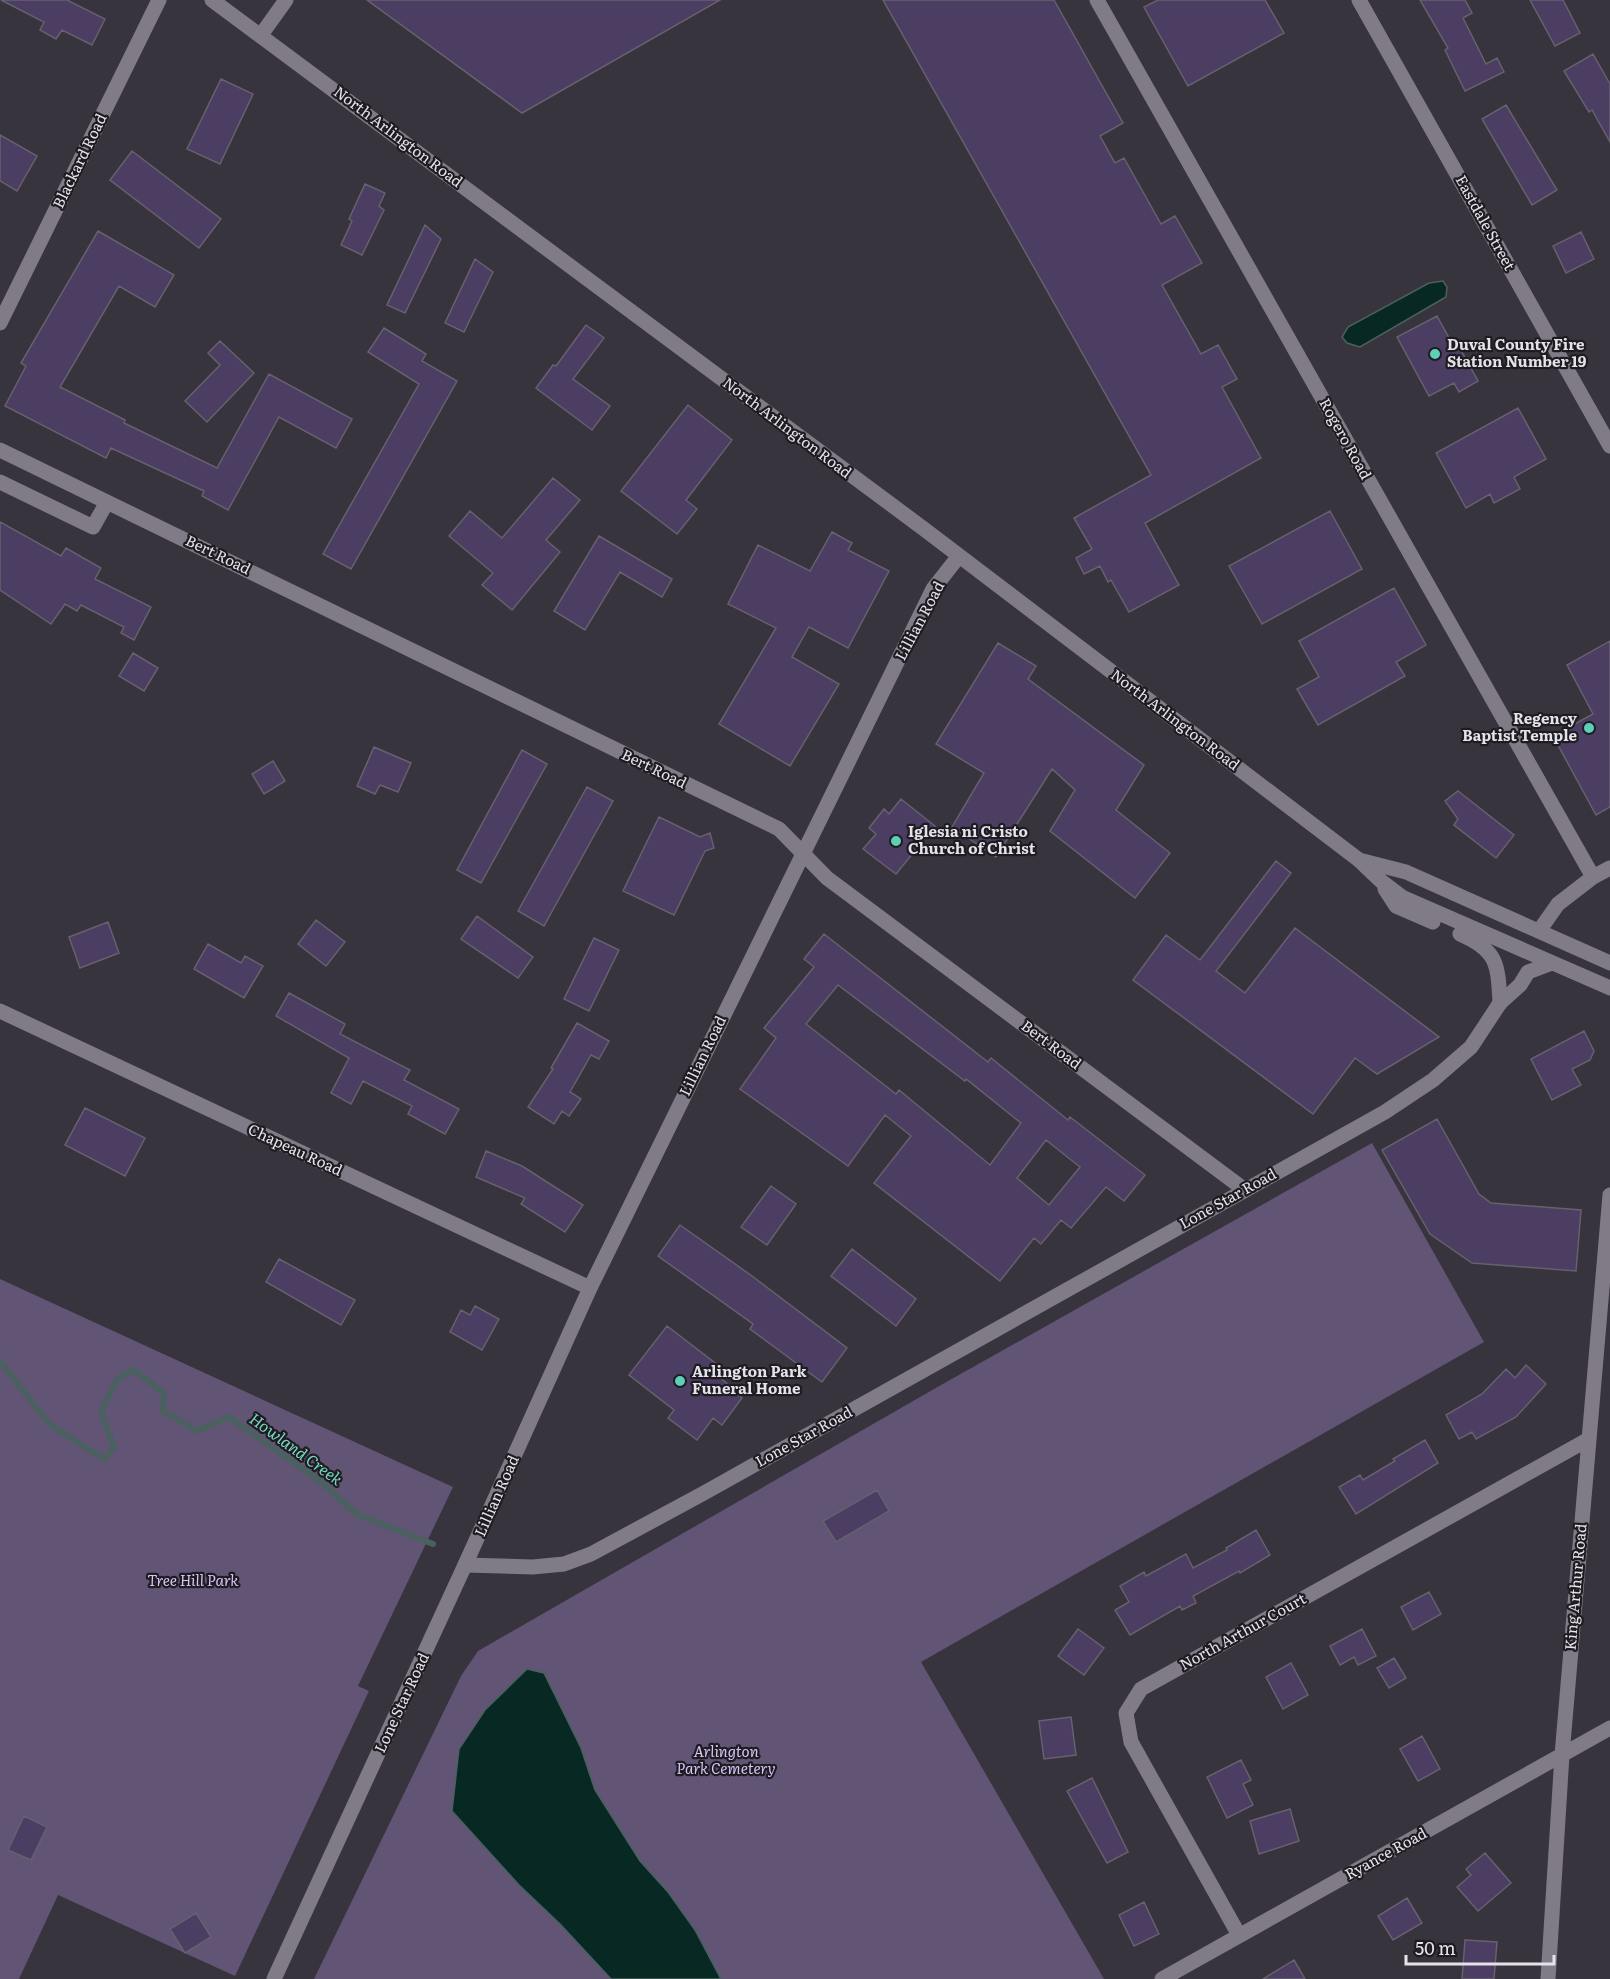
<svg xmlns="http://www.w3.org/2000/svg" width="1610" height="1979" font-family="Literata,serif">
  <style>
    .green { fill: #615475 }
    .water { fill: #082923; stroke: #4a615f; stroke-width: 1.5 }
    .lines { fill: none; stroke-linecap: round; stroke-linejoin: round }
    .stream { stroke: #4a615f; stroke-width: 6 }
    .building { fill: #4c3d63; stroke: #66616d; stroke-width: 1.5; fill-rule: evenodd }
    .street { stroke: #807b87; stroke-width: 15 }
    .secondary { stroke: #807b87; stroke-width: 15 }
    .poi-dot { fill: #5eceb7; stroke: #1e1c21; stroke-width: 2 }
    .labels { text-anchor: middle; stroke-width: 4.5; stroke-linejoin: round; paint-order: stroke }
    .street-label { font-size: 15px; fill: #e5e3ea; stroke: #1e1c21 }
    .poi-label { font-size: 15px; font-weight: bold; fill: #e5e3ea; stroke: #1e1c21; text-anchor: start }
    .park-label { font-size: 15px; font-style: italic; fill: #d8c4fa; stroke: #1e1c21 }
    .water-label { font-size: 16px; font-style: italic; fill: #76d6c1; stroke: #1e1c21 }
  </style>
  <rect width="100%" height="100%" fill="#37343e"/>
  <path class="green" d="M 1372,1143 L 1484,1342 L 921,1662 L 1104,1979 L 314,1979 L 461,1676 L 478,1651 L 941,1385 Z
    M 0,1279 L 453,1487 L 358,1686 L 369,1691 L 235,1976 L 58,1895 L 19,1979 L 0,1979 Z"/>
  <path class="water" d="M 1443,281 L 1447,287 L 1446,297 L 1360,347 L 1347,343 L 1342,337 L 1348,327 L 1429,283 Z
    M 527,1669 L 544,1673 L 581,1748 L 595,1790 L 640,1861 L 668,1892 L 695,1930 L 721,1979 L 611,1979 L 560,1924 L 519,1885 L 452,1811 L 459,1749 L 485,1710 Z"/>
  <g class="lines">
    <path class="stream" d="M 0,1361 L 49,1424 L 104,1459 L 114,1447 L 101,1412 L 118,1378 L 134,1370 L 164,1393 L 163,1411 L 197,1431 L 229,1417 L 324,1484 L 356,1514 L 433,1544"/>
  </g>
  <path class="building" d="M 1,0 L 67,0 L 105,19 L 92,45 L 62,30 L 56,39 L 40,30 L 44,22 Z
    M 367,0 L 720,0 L 522,113 Z
    M 883,0 L 1054,0 L 1123,123 L 1100,136 L 1115,163 L 1124,158 L 1161,224 L 1175,216 L 1202,263 L 1162,285 L 1201,354 L 1218,345 L 1237,379 L 1222,387 L 1261,458 L 1145,523 L 1179,585 L 1129,612 L 1111,580 L 1108,582 L 1100,566 L 1084,574 L 1076,558 L 1092,549 L 1074,518 L 1151,475 Z
    M 1158,0 L 1265,0 L 1284,33 L 1188,86 L 1144,7 Z
    M 1420,0 L 1465,0 L 1472,13 L 1463,18 L 1486,64 L 1497,58 L 1504,72 L 1465,91 L 1445,50 L 1448,48 Z
    M 1530,0 L 1563,0 L 1580,33 L 1555,46 Z
    M 1593,54 L 1610,84 L 1610,142 L 1592,110 L 1589,112 L 1564,71 Z
    M 221,79 L 253,94 L 220,164 L 187,149 Z
    M 1506,105 L 1557,190 L 1532,205 L 1482,119 Z
    M 0,135 L 37,156 L 17,191 L 0,181 Z
    M 132,151 L 221,219 L 199,248 L 110,180 Z
    M 365,184 L 385,193 L 379,206 L 384,210 L 362,255 L 341,245 L 352,221 L 349,219 Z
    M 425,225 L 441,239 L 405,313 L 387,305 Z
    M 98,231 L 174,275 L 155,307 L 119,286 L 60,387 L 125,420 L 124,423 L 217,468 L 269,374 L 352,419 L 336,448 L 279,417 L 228,510 L 202,496 L 204,491 L 111,448 L 106,458 L 5,406 L 26,366 L 21,363 Z
    M 1581,232 L 1594,259 L 1566,273 L 1553,246 Z
    M 475,259 L 493,272 L 464,332 L 445,323 Z
    M 1437,316 L 1453,345 L 1457,343 L 1478,381 L 1459,392 L 1454,383 L 1429,396 L 1397,337 Z
    M 586,325 L 604,338 L 573,379 L 610,406 L 592,430 L 536,388 L 553,365 L 556,366 Z
    M 384,328 L 426,354 L 422,361 L 457,381 L 351,569 L 323,554 L 419,384 L 368,352 Z
    M 220,341 L 254,373 L 207,422 L 185,401 L 220,365 L 208,353 Z
    M 688,405 L 732,440 L 686,500 L 697,509 L 677,534 L 621,491 Z
    M 1518,408 L 1546,459 L 1514,477 L 1520,489 L 1494,503 L 1490,494 L 1466,508 L 1436,453 Z
    M 553,478 L 580,500 L 546,540 L 560,552 L 512,610 L 482,585 L 493,573 L 449,536 L 470,511 L 502,538 Z
    M 1330,511 L 1362,569 L 1262,624 L 1229,566 Z
    M 0,522 L 61,556 L 66,548 L 101,568 L 95,579 L 151,607 L 134,640 L 121,633 L 124,627 L 81,605 L 77,611 L 65,604 L 51,624 L 0,590 Z
    M 832,532 L 852,543 L 848,550 L 889,571 L 848,648 L 809,627 L 792,657 L 839,684 L 790,766 L 719,724 L 776,628 L 728,604 L 758,545 L 810,571 Z
    M 599,536 L 672,579 L 662,597 L 620,572 L 585,630 L 554,611 Z
    M 1394,588 L 1426,645 L 1396,662 L 1405,676 L 1318,725 L 1297,689 L 1319,677 L 1299,641 Z
    M 1610,641 L 1610,807 L 1596,815 L 1553,736 L 1593,714 L 1567,665 Z
    M 998,643 L 1036,666 L 1028,679 L 1144,765 L 1116,810 L 1170,853 L 1135,898 L 1050,831 L 1075,790 L 1052,769 L 996,857 L 952,827 L 984,773 L 936,744 Z
    M 133,653 L 158,668 L 144,691 L 119,676 Z
    M 374,747 L 411,763 L 398,792 L 380,785 L 375,794 L 357,786 Z
    M 522,750 L 547,764 L 481,883 L 457,870 Z
    M 273,761 L 285,781 L 264,794 L 252,774 Z
    M 587,787 L 613,801 L 544,926 L 518,911 Z
    M 1458,791 L 1514,835 L 1496,858 L 1454,825 L 1458,819 L 1445,801 Z
    M 901,799 L 935,826 L 896,874 L 863,849 L 876,834 L 869,828 L 884,809 L 889,814 Z
    M 659,817 L 700,837 L 710,833 L 714,848 L 705,851 L 674,915 L 623,891 Z
    M 1276,861 L 1291,873 L 1216,971 L 1245,993 L 1295,928 L 1439,1037 L 1377,1074 L 1355,1058 L 1313,1114 L 1133,980 L 1166,935 L 1200,960 Z
    M 477,916 L 533,957 L 518,978 L 461,939 Z
    M 316,920 L 345,942 L 326,966 L 298,944 Z
    M 108,922 L 119,953 L 80,968 L 69,937 Z
    M 824,934 L 988,1062 L 991,1058 L 1068,1120 L 1070,1117 L 1145,1175 L 1124,1201 L 1106,1187 L 1071,1228 L 1061,1220 L 1041,1244 L 1034,1238 L 1000,1281 L 874,1183 L 911,1136 L 885,1115 L 848,1166 L 740,1089 L 776,1038 L 764,1028 L 814,967 L 804,959 ZM 838,985 L 965,1081 L 966,1079 L 1021,1123 L 990,1165 L 899,1090 L 896,1094 L 806,1024 ZM 1046,1140 L 1080,1167 L 1049,1205 L 1017,1178 Z
    M 594,938 L 619,950 L 589,1011 L 564,999 Z
    M 208,944 L 241,963 L 245,956 L 263,966 L 244,998 L 194,969 Z
    M 289,993 L 345,1024 L 340,1034 L 410,1070 L 404,1080 L 459,1109 L 445,1134 L 408,1114 L 412,1106 L 363,1081 L 351,1104 L 331,1093 L 349,1058 L 276,1016 Z
    M 577,1023 L 609,1041 L 599,1059 L 591,1055 L 570,1092 L 581,1099 L 569,1116 L 562,1111 L 554,1124 L 528,1107 L 553,1069 L 551,1068 Z
    M 1584,1031 L 1594,1051 L 1590,1060 L 1572,1069 L 1581,1085 L 1552,1100 L 1531,1059 Z
    M 85,1108 L 145,1138 L 125,1176 L 65,1145 Z
    M 1437,1119 L 1479,1194 L 1491,1203 L 1581,1210 L 1576,1271 L 1472,1263 L 1430,1234 L 1382,1150 Z
    M 486,1151 L 522,1166 L 583,1205 L 565,1232 L 521,1204 L 525,1198 L 476,1177 Z
    M 771,1186 L 796,1204 L 767,1245 L 741,1227 Z
    M 680,1225 L 752,1276 L 847,1348 L 822,1382 L 750,1329 L 753,1324 L 658,1256 Z
    M 852,1249 L 916,1299 L 896,1326 L 831,1276 Z
    M 279,1259 L 355,1300 L 341,1325 L 266,1282 Z
    M 475,1306 L 499,1319 L 482,1350 L 450,1332 L 461,1310 L 470,1315 Z
    M 667,1326 L 723,1369 L 718,1376 L 730,1386 L 729,1388 L 742,1398 L 722,1425 L 713,1418 L 697,1440 L 668,1418 L 674,1410 L 629,1375 Z
    M 1526,1365 L 1546,1384 L 1516,1417 L 1476,1439 L 1472,1432 L 1459,1439 L 1446,1415 L 1482,1394 L 1506,1369 L 1515,1378 Z
    M 1425,1440 L 1438,1463 L 1356,1514 L 1339,1487 L 1360,1475 L 1363,1480 L 1395,1461 L 1393,1459 Z
    M 877,1490 L 889,1511 L 836,1542 L 823,1521 Z
    M 1256,1530 L 1270,1555 L 1240,1573 L 1239,1571 L 1193,1596 L 1196,1603 L 1182,1610 L 1180,1606 L 1130,1635 L 1115,1610 L 1129,1602 L 1120,1586 L 1144,1572 L 1146,1576 L 1186,1554 L 1193,1568 L 1227,1550 L 1226,1548 Z
    M 1429,1592 L 1441,1614 L 1413,1630 L 1401,1607 Z
    M 1078,1629 L 1104,1648 L 1084,1675 L 1058,1656 Z
    M 1362,1629 L 1376,1656 L 1358,1665 L 1354,1657 L 1340,1665 L 1330,1646 Z
    M 1394,1658 L 1406,1678 L 1389,1688 L 1377,1668 Z
    M 1291,1663 L 1308,1695 L 1283,1709 L 1266,1677 Z
    M 1071,1717 L 1076,1755 L 1044,1759 L 1039,1721 Z
    M 1422,1736 L 1440,1769 L 1418,1781 L 1400,1749 Z
    M 1241,1760 L 1251,1780 L 1243,1784 L 1253,1805 L 1227,1818 L 1207,1777 Z
    M 1092,1778 L 1128,1852 L 1107,1863 L 1067,1791 Z
    M 1290,1809 L 1299,1841 L 1259,1854 L 1250,1821 Z
    M 24,1816 L 47,1827 L 31,1860 L 8,1850 Z
    M 1485,1853 L 1511,1883 L 1478,1911 L 1457,1887 L 1471,1875 L 1466,1869 Z
    M 1407,1898 L 1422,1923 L 1393,1940 L 1378,1916 Z
    M 1144,1902 L 1159,1934 L 1134,1946 L 1119,1915 Z
    M 196,1913 L 211,1937 L 185,1953 L 170,1929 Z
    M 1465,1940 L 1497,1942 L 1494,1979 L 1462,1979 Z
    M 1294,1960 L 1305,1979 L 1263,1979 Z"/>
  <g class="lines">
    <path class="street" d="M 1097,0 L 1593,877
      M 1359,0 L 1610,446
      M 261,35 L 286,0
      M 0,323 L 159,0
      M 0,450 L 779,829 L 827,878 L 1245,1190
      M 0,482 L 93,527 L 107,502
      M 1539,931 L 1558,904 L 1593,877 L 1610,868
      M 0,1011 L 590,1288
      M 465,1565 L 533,1567 L 564,1564 L 591,1554 L 704,1493 L 1385,1112 L 1433,1080 L 1471,1047 L 1500,1003
      M 1239,1935 L 1131,1742 L 1126,1713 L 1141,1689 L 1589,1439
      M 1162,1979 L 1610,1728
      M 1548,1979 L 1562,1755 L 1610,1195"/>
    <path class="secondary" d="M 212,0 L 924,529 L 1359,860 L 1381,881 L 1402,897 L 1610,988
      M 1359,860 L 1406,872 L 1610,963
      M 1385,889 L 1396,906 L 1433,922
      M 1460,934 C 1498,950 1498,965 1500,1003
      M 1500,1003 L 1520,985 L 1528,972 L 1552,963
      M 274,1979 L 465,1565 L 590,1288 L 933,589 L 959,556"/>
  </g>
  <g class="poi-dot">
    <circle cx="1435" cy="354" r="6"/>
    <circle cx="1589" cy="728" r="6"/>
    <circle cx="896" cy="841" r="6"/>
    <circle cx="680" cy="1381" r="6"/>
  </g>
  <g class="labels">
    <g class="street-label">
      <text transform="translate(398 137) rotate(37)" y="5">North Arlington Road</text>
      <text transform="translate(80 161) rotate(-64)" y="5">Blackard Road</text>
      <text transform="translate(1485 223) rotate(61)" y="5">Eastdale Street</text>
      <text transform="translate(787 428) rotate(37)" y="5">North Arlington Road</text>
      <text transform="translate(1345 439) rotate(61)" y="5">Rogero Road</text>
      <text transform="translate(218 555) rotate(26)" y="5">Bert Road</text>
      <text transform="translate(920 621) rotate(-62)" y="5">Lillian Road</text>
      <text transform="translate(1175 720) rotate(37)" y="5">North Arlington Road</text>
      <text transform="translate(654 769) rotate(26)" y="5">Bert Road</text>
      <text transform="translate(1051 1045) rotate(37)" y="5">Bert Road</text>
      <text transform="translate(703 1056) rotate(-64)" y="5">Lillian Road</text>
      <text transform="translate(295 1150) rotate(25)" y="5">Chapeau Road</text>
      <text transform="translate(1228 1199) rotate(-29)" y="5">Lone Star Road</text>
      <text transform="translate(804 1437) rotate(-29)" y="5">Lone Star Road</text>
      <text transform="translate(497 1496) rotate(-66)" y="5">Lillian Road</text>
      <text transform="translate(1576 1587) rotate(-85)" y="5">King Arthur Road</text>
      <text transform="translate(1243 1632) rotate(-29)" y="5">North Arthur Court</text>
      <text transform="translate(402 1703) rotate(-65)" y="5">Lone Star Road</text>
      <text transform="translate(1386 1854) rotate(-29)" y="5">Ryance Road</text>
    </g>
    <g class="poi-label">
      <text x="1447" y="350">Duval County Fire<tspan x="1447" dy="17">Station Number 19</tspan></text>
      <text x="1577" y="724" text-anchor="end">Regency<tspan x="1577" dy="17">Baptist Temple</tspan></text>
      <text x="908" y="837">Iglesia ni Cristo<tspan x="908" dy="17">Church of Christ</tspan></text>
      <text x="692" y="1377">Arlington Park<tspan x="692" dy="17">Funeral Home</tspan></text>
    </g>
    <g class="park-label">
      <text x="193" y="1586">Tree Hill Park</text>
      <text x="726" y="1757">Arlington<tspan x="726" dy="17">Park Cemetery</tspan></text>
    </g>
    <g class="water-label">
      <text transform="translate(296 1449) rotate(36)" y="6">Howland Creek</text>
    </g>
  </g>
  <path d="M1406 1955v9h148v-9" fill="none" stroke="#e5e3ea" stroke-width="3"/>
  <text x="1415" y="1955" font-size="18" fill="#e5e3ea" stroke="#1e1c21" stroke-width="4.5" paint-order="stroke">50 m</text>
</svg>
